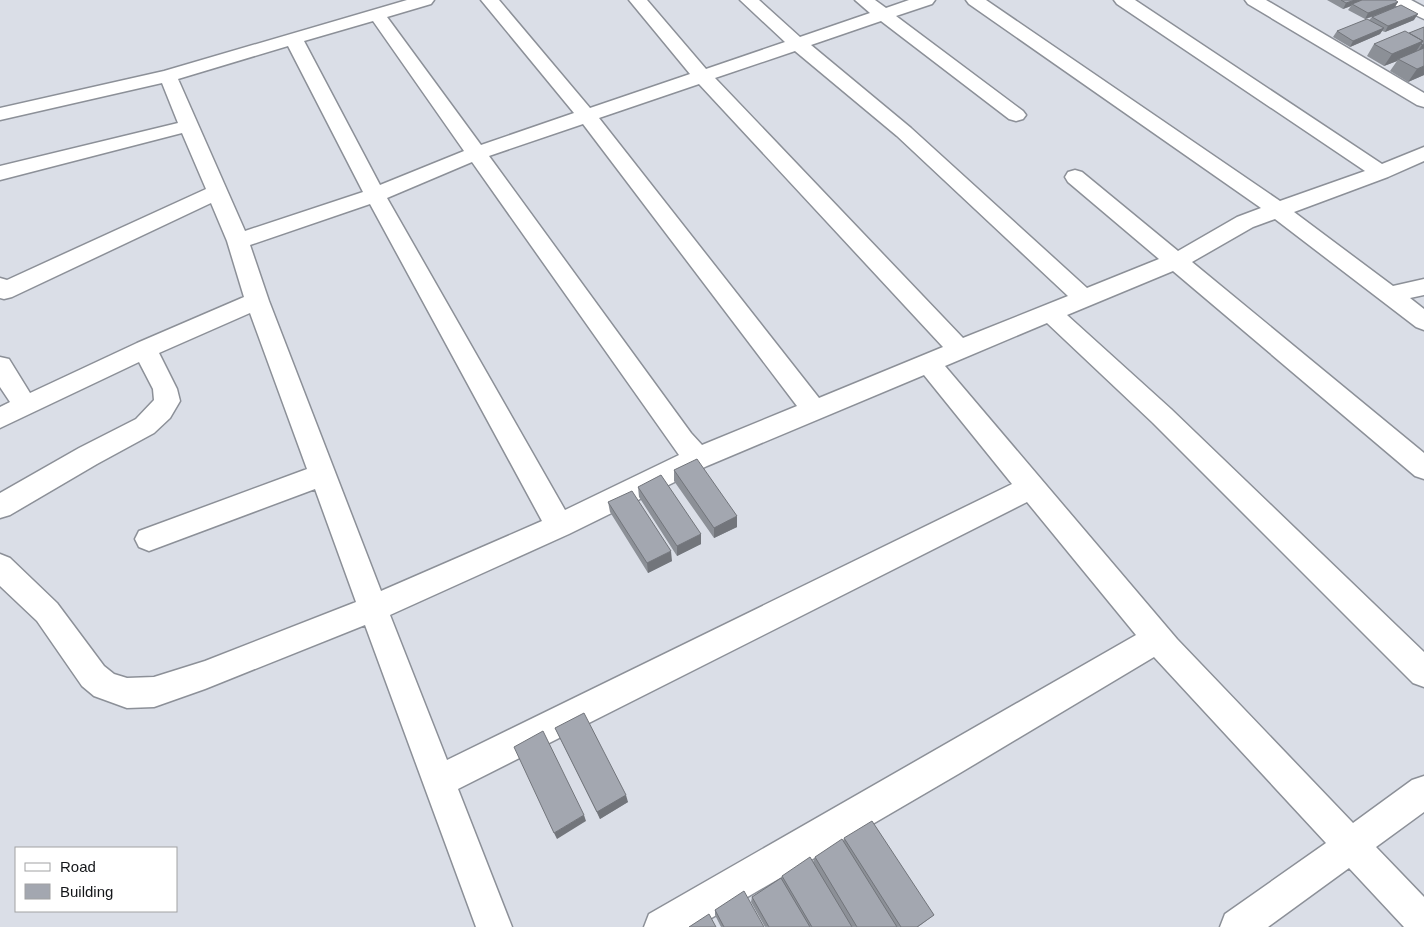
<svg xmlns="http://www.w3.org/2000/svg" width="1424" height="927" font-family="Helvetica,sans-serif">
  <style>
    .lines { fill: none; stroke-linecap: round; stroke-linejoin: round }
    .minor-casing { stroke: #8c9098; stroke-width: 3 }
    .minor { fill: #fff; fill-rule: evenodd }
    .wall { fill: #8c9097 }
    .shaded-wall { fill: #72757b }
    .building { fill: #a3a7b0; stroke: #72757b }
  </style>
  <rect width="100%" height="100%" fill="#dadee7"/>
  <g class="lines">
    <g class="minor-casing">
      <path id="minor" d="M 407,0 L 434,0 L 431,4 L 387,17 L 481,145 L 574,113 L 481,0 L 499,0 L 590,108 L 690,74 L 629,0 L 647,0 L 706,69 L 785,42 L 740,0 L 759,0 L 800,37 L 870,13 L 855,0 L 875,0 L 886,8 L 909,0 L 935,0 L 932,4 L 896,16 L 1023,111 L 1026,115 L 1023,119 L 1016,121 L 1009,119 L 881,21 L 811,45 L 911,128 L 1087,288 L 1159,259 L 1068,182 L 1065,177 L 1068,172 L 1075,170 L 1082,172 L 1178,251 L 1237,217 L 1261,208 L 969,4 L 966,0 L 986,0 L 1280,201 L 1365,171 L 1117,4 L 1114,0 L 1135,0 L 1382,164 L 1424,147 L 1424,161 L 1388,177 L 1294,212 L 1393,286 L 1424,279 L 1424,295 L 1410,298 L 1424,309 L 1424,330 L 1416,327 L 1275,219 L 1253,227 L 1192,262 L 1424,453 L 1424,479 L 1415,476 L 1173,271 L 1067,315 L 1171,409 L 1424,652 L 1424,687 L 1413,683 L 1153,423 L 1047,323 L 945,366 L 1177,639 L 1353,823 L 1412,780 L 1424,776 L 1424,812 L 1376,847 L 1424,897 L 1424,927 L 1404,927 L 1349,868 L 1268,927 L 1220,927 L 1225,914 L 1326,843 L 1154,657 L 960,773 L 696,927 L 644,927 L 649,914 L 1136,635 L 1027,502 L 458,789 L 512,927 L 476,927 L 365,625 L 205,689 L 154,707 L 127,708 L 94,696 L 82,686 L 37,621 L 0,586 L 0,554 L 10,558 L 57,603 L 104,666 L 114,674 L 127,678 L 154,677 L 205,661 L 356,602 L 315,489 L 149,551 L 139,547 L 135,539 L 139,531 L 307,469 L 250,313 L 159,353 L 177,389 L 180,401 L 170,418 L 154,433 L 97,464 L 10,515 L 0,518 L 0,493 L 79,448 L 136,419 L 154,400 L 153,389 L 139,362 L 0,428 L 0,407 L 10,402 L 0,387 L 0,357 L 9,359 L 30,393 L 137,343 L 244,297 L 227,241 L 211,203 L 12,297 L 4,299 L 0,298 L 0,278 L 7,280 L 206,189 L 182,133 L 0,180 L 0,166 L 178,123 L 162,83 L 0,120 L 0,108 L 164,71 ZM 373,21 L 464,151 L 380,185 L 304,41 ZM 288,46 L 363,192 L 245,231 L 178,79 ZM 795,51 L 897,136 L 1068,296 L 963,338 L 715,78 ZM 699,84 L 943,347 L 819,398 L 599,118 ZM 583,124 L 797,406 L 702,445 L 691,433 L 489,156 ZM 472,162 L 679,455 L 565,510 L 387,198 ZM 370,204 L 542,521 L 381,591 L 269,301 L 250,245 ZM 924,375 L 1012,484 L 447,760 L 390,615 L 569,534 L 707,466 Z
        M 1245,0 L 1266,0 L 1424,93 L 1424,107 L 1417,105 L 1248,4 Z
        M 1389,0 L 1411,0 L 1424,7 L 1424,19 L 1392,4 Z"/>
    </g>
    <use href="#minor" class="minor"/>
  </g>
  <path class="wall" d="M 1327,0 L 1395,0 L 1398,2 L 1394,8 L 1414,20 L 1385,32 L 1382,31 L 1380,34 L 1350,47 L 1333,37 L 1337,31 L 1369,20 L 1372,17 L 1365,19 L 1348,10 L 1351,6 L 1343,9 Z
    M 1424,27 L 1424,75 L 1408,82 L 1390,71 L 1397,61 L 1384,66 L 1367,56 L 1374,44 L 1409,33 Z
    M 674,470 L 737,527 L 714,538 L 674,481 Z
    M 638,487 L 701,534 L 701,544 L 677,556 L 639,497 Z
    M 608,502 L 672,561 L 648,573 L 610,512 Z
    M 555,728 L 628,802 L 600,819 Z
    M 844,838 L 934,915 L 918,927 L 765,927 L 751,902 L 752,897 L 781,878 L 782,876 L 813,862 L 815,857 L 843,841 Z
    M 715,910 L 764,927 L 721,927 L 715,915 Z"/>
  <path class="shaded-wall" d="M 1355,0 L 1367,0 L 1352,4 L 1351,6 L 1343,9 L 1346,3 Z
    M 1398,2 L 1394,8 L 1365,19 L 1368,13 Z
    M 1418,14 L 1414,20 L 1385,32 L 1388,26 Z
    M 1384,28 L 1380,34 L 1350,47 L 1353,41 Z
    M 1423,41 L 1415,53 L 1398,59 L 1397,61 L 1384,66 L 1392,54 Z
    M 1424,44 L 1424,48 L 1418,51 L 1422,45 Z
    M 1424,66 L 1424,75 L 1408,82 L 1417,69 Z
    M 737,516 L 737,527 L 714,538 L 714,528 Z
    M 701,534 L 701,544 L 677,556 L 677,546 Z
    M 671,551 L 672,561 L 648,573 L 647,563 Z
    M 626,795 L 628,802 L 600,819 L 597,812 Z
    M 584,815 L 586,821 L 557,839 L 554,833 Z"/>
  <path class="building" d="M 1341,0 L 1355,0 L 1346,3 Z
    M 1362,0 L 1395,0 L 1398,2 L 1368,13 L 1352,4 Z
    M 1401,5 L 1418,14 L 1388,26 L 1372,17 Z
    M 1367,19 L 1384,28 L 1353,41 L 1337,31 Z
    M 1424,27 L 1424,44 L 1422,45 L 1421,44 L 1423,41 L 1409,33 Z
    M 1405,31 L 1423,41 L 1392,54 L 1374,44 Z
    M 1424,48 L 1424,66 L 1417,69 L 1398,59 Z
    M 697,459 L 737,516 L 714,528 L 674,470 Z
    M 661,475 L 701,534 L 677,546 L 638,487 Z
    M 632,491 L 671,551 L 647,563 L 608,502 Z
    M 584,713 L 626,795 L 597,812 L 555,728 Z
    M 543,731 L 584,815 L 554,833 L 514,747 Z
    M 872,821 L 934,915 L 917,927 L 901,927 L 844,838 Z
    M 842,839 L 897,927 L 857,927 L 815,857 Z
    M 810,857 L 852,927 L 812,927 L 782,876 Z
    M 781,878 L 810,927 L 769,927 L 752,897 Z
    M 744,891 L 764,927 L 724,927 L 715,910 Z
    M 709,914 L 716,927 L 689,927 Z"/>
  <rect x="15" y="847" width="162" height="65" fill="#ffffff" stroke="#a1a2a3"/>
  <rect x="25" y="863" width="25" height="8" fill="#ffffff" stroke="#a1a2a3"/>
  <text x="60" y="872" font-size="15" fill="#141619">Road</text>
  <rect x="25" y="884" width="25" height="15" fill="#a3a7b0" stroke="#a1a2a3"/>
  <text x="60" y="897" font-size="15" fill="#141619">Building</text>
</svg>
